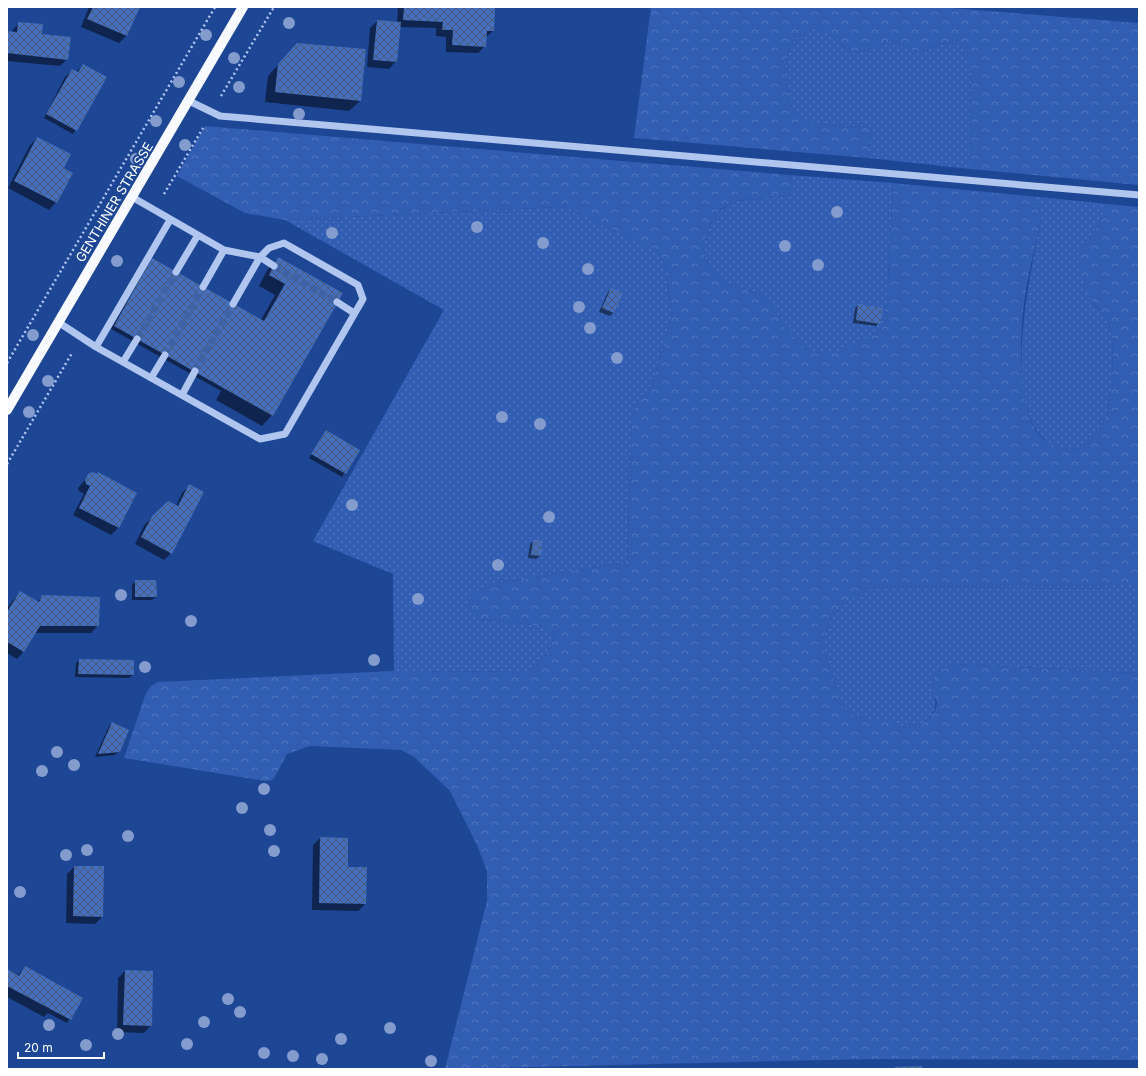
<svg xmlns="http://www.w3.org/2000/svg" width="1146" height="1076" font-family="Inter,sans-serif">
  <style>
    .grass { fill: url(#grass-dots) }
    .forest { fill: url(#forest-crowns) }
    .shadow { fill: #0007 }
    .building { fill: url(#building-cross-hatch) }
    .lines { fill: none; stroke-linecap: round; stroke-linejoin: round }
    .minor-tunnel { stroke: #3f62a5; stroke-width: 7; stroke-dasharray: 7 3.5; stroke-linecap: butt }
    .path { stroke: #b0c6ef; stroke-width: 2.5; stroke-dasharray: 2 3; stroke-linecap: butt }
    .minor { stroke: #b0c6ef; stroke-width: 7 }
    .major { stroke: #f8faff; stroke-width: 10 }
    .tree { fill: #839ccd }
    .labels { text-anchor: middle; stroke-width: 4; stroke-linejoin: round; paint-order: stroke }
    .street-label { font-size: 13px; fill: #fff; stroke: #1d4695 }
  </style>
  <defs>
    <pattern id="grass-dots" width="8" height="8" patternUnits="userSpaceOnUse"><rect width="8" height="8" fill="#315eb3"/><path d="M2 2h.1M6 6h.1" fill="none" stroke="#5076be" stroke-width="1.8" stroke-linecap="round"/></pattern>
    <pattern id="forest-crowns" width="20" height="18" patternUnits="userSpaceOnUse"><rect width="20" height="18" fill="#315eb3"/><path d="M2 6a3 3 0 1 1 6 0M12 15a3 3 0 1 1 6 0" fill="none" stroke="#5076be"/></pattern>
    <pattern id="building-cross-hatch" width="8" height="8" patternUnits="userSpaceOnUse"><rect width="8" height="8" fill="#456fbc"/><path d="M0 0l8 8M0 8l8-8" fill="none" stroke="#495c7e"/></pattern>
  </defs>
  <rect width="100%" height="100%" fill="#1d4695"/>
  <path class="grass" d="M 814,28 L 830,34 L 846,50 L 859,53 L 893,41 C 901,45 911,51 920,51 C 929,51 942,43 952,41 L 964,49 L 971,68 L 970,169 L 868,158 L 872,127 C 852,126 816,127 799,116 C 785,107 783,64 789,50 C 794,38 804,33 814,28 Z
    M 790,175 L 893,183 L 886,324 L 876,334 L 832,355 L 812,353 L 791,336 L 765,296 L 725,283 L 707,262 L 703,247 L 710,225 L 721,210 L 735,201 L 788,196 L 793,186 Z
    M 1029,196 L 1108,204 L 1096,228 L 1083,245 L 1093,303 L 1108,321 L 1113,340 L 1112,385 L 1107,414 L 1092,439 L 1081,450 C 1069,449 1053,448 1044,439 C 1001,399 1031,271 1041,219 L 1038,206 Z
    M 558,207 L 575,210 L 597,223 L 657,251 L 665,265 L 672,317 L 652,385 L 636,403 L 632,417 L 627,562 L 491,584 L 478,619 L 544,626 L 552,631 L 554,636 C 549,652 543,662 528,672 L 394,671 L 393,574 L 313,541 L 444,310 L 285,220 Z
    M 1139,585 L 1139,673 L 953,664 L 944,668 L 933,678 C 933,704 944,708 919,726 C 907,724 856,719 849,713 C 840,706 838,692 834,681 C 831,672 827,663 826,654 C 819,618 845,599 875,587 Z"/>
  <path class="forest" d="M 651,7 L 938,7 L 1139,23 L 1139,185 L 970,169 L 971,68 L 964,49 L 952,41 C 942,43 928,51 920,51 C 910,51 901,45 893,41 L 859,53 L 846,50 L 830,34 L 814,28 C 804,33 794,38 789,50 C 783,64 785,107 799,116 C 816,127 852,126 872,127 L 868,158 L 634,138 Z
    M 205,126 L 790,175 L 793,186 L 788,196 L 735,201 L 721,209 L 710,225 L 703,247 L 707,262 L 725,283 L 765,296 L 791,336 L 812,353 L 832,354 L 876,334 L 886,324 L 893,183 L 1029,196 L 1038,206 L 1041,219 C 1035,250 1026,281 1023,312 C 1020,343 1017,423 1046,441 C 1056,448 1068,449 1081,450 L 1092,439 L 1107,414 L 1112,385 L 1113,340 L 1108,321 L 1089,297 L 1079,269 L 1078,255 L 1083,245 L 1096,228 L 1108,204 L 1139,207 L 1139,585 L 875,587 C 845,599 819,618 826,654 C 827,663 831,672 834,681 C 838,692 840,706 849,713 C 856,718 907,724 919,726 C 925,722 933,716 936,708 C 938,702 936,699 933,694 C 927,679 940,669 953,664 L 1139,673 L 1139,1060 L 872,1059 L 445,1069 L 487,901 L 487,871 L 478,847 L 450,791 L 414,757 L 401,750 L 310,746 L 287,754 L 273,780 L 265,781 L 124,758 L 146,693 L 151,686 L 158,682 L 394,671 L 528,672 C 543,662 549,652 554,636 L 552,631 L 544,626 L 478,619 L 468,608 L 468,600 L 477,590 L 491,584 L 627,562 L 632,417 L 636,403 L 652,385 L 672,317 L 665,265 L 657,251 L 597,223 L 575,210 L 558,207 L 285,220 L 245,213 L 177,176 Z"/>
  <path class="shadow" d="M 89,7 L 139,7 L 126,36 L 119,43 L 81,27 Z
    M 398,7 L 494,7 L 493,31 L 485,38 L 485,46 L 478,53 L 446,52 L 446,37 L 436,36 L 436,28 L 399,27 L 396,61 L 389,69 L 367,67 L 370,28 L 377,21 L 397,22 Z
    M 19,23 L 41,35 L 67,59 L 60,66 L 7,61 L 7,32 L 11,32 Z
    M 287,55 L 360,101 L 349,111 L 265,102 L 268,76 Z
    M 83,65 L 106,78 L 73,134 L 44,118 L 65,77 L 73,70 L 76,72 Z
    M 37,138 L 56,202 L 49,210 L 8,188 L 30,145 Z
    M 152,259 L 261,320 L 275,295 L 259,286 L 268,269 L 279,259 L 341,294 L 272,415 L 262,426 L 216,400 L 221,391 L 111,329 Z
    M 611,289 L 613,313 L 610,316 L 599,312 L 608,292 Z
    M 858,305 L 879,323 L 876,326 L 853,323 L 855,308 Z
    M 326,431 L 358,450 L 342,477 L 309,458 Z
    M 89,475 L 136,493 L 118,528 L 111,535 L 73,515 L 84,494 L 79,491 L 78,488 Z
    M 190,485 L 171,553 L 164,560 L 135,544 L 145,524 L 168,502 L 176,506 L 182,493 Z
    M 533,541 L 540,556 L 536,559 L 528,558 L 530,544 Z
    M 136,581 L 156,597 L 152,600 L 132,600 L 132,585 Z
    M 20,592 L 37,602 L 43,596 L 98,625 L 91,633 L 35,633 L 24,651 L 17,659 L 7,653 L 7,608 Z
    M 79,660 L 133,675 L 129,678 L 75,677 L 76,663 Z
    M 112,723 L 119,751 L 115,755 L 95,757 L 109,726 Z
    M 320,838 L 347,839 L 347,868 L 365,904 L 358,911 L 312,910 L 313,845 Z
    M 74,867 L 102,917 L 95,924 L 66,923 L 67,874 Z
    M 25,967 L 82,998 L 67,1023 L 48,1013 L 44,1017 L 7,997 L 7,970 L 17,976 Z
    M 125,971 L 151,1025 L 144,1033 L 117,1032 L 118,978 Z"/>
  <path class="building" d="M 93,7 L 140,7 L 127,36 L 87,19 Z
    M 404,7 L 495,7 L 494,31 L 487,31 L 486,47 L 452,45 L 453,30 L 442,30 L 443,22 L 403,20 Z
    M 377,20 L 401,22 L 397,62 L 373,60 Z
    M 18,22 L 43,24 L 42,34 L 71,37 L 68,60 L 7,53 L 7,31 L 17,32 Z
    M 297,43 L 366,49 L 361,101 L 275,92 L 278,64 Z
    M 83,64 L 107,77 L 77,131 L 46,114 L 72,69 L 78,72 Z
    M 37,137 L 71,154 L 64,168 L 73,173 L 57,203 L 14,181 Z
    M 278,257 L 343,293 L 273,416 L 114,326 L 152,258 L 264,321 L 285,284 L 269,275 Z
    M 611,288 L 623,293 L 614,313 L 602,308 Z
    M 858,304 L 883,308 L 880,324 L 856,320 Z
    M 326,430 L 360,450 L 346,474 L 311,454 Z
    M 93,472 L 97,474 L 98,472 L 137,493 L 119,528 L 79,508 L 90,486 L 86,484 L 85,480 L 88,474 Z
    M 189,484 L 204,492 L 172,554 L 141,537 L 152,516 L 168,501 L 178,506 Z
    M 533,540 L 542,540 L 541,556 L 531,555 Z
    M 135,580 L 156,580 L 157,597 L 135,597 Z
    M 20,591 L 39,602 L 42,595 L 100,597 L 99,626 L 40,626 L 24,652 L 7,642 L 7,612 Z
    M 79,659 L 134,660 L 134,675 L 78,674 Z
    M 112,722 L 129,730 L 120,752 L 98,754 Z
    M 320,837 L 348,838 L 348,867 L 367,867 L 366,904 L 319,903 Z
    M 74,866 L 104,866 L 103,917 L 73,916 Z
    M 25,966 L 83,998 L 71,1020 L 7,986 L 7,969 L 19,976 Z
    M 125,970 L 153,971 L 152,1026 L 123,1025 Z
    M 922,1066 L 922,1069 L 895,1069 L 895,1067 Z"/>
  <g class="lines">
    <path class="minor-tunnel" d="M 274,266 L 337,302
      M 137,339 L 176,272
      M 165,355 L 203,287
      M 195,371 L 233,304"/>
    <path class="path" d="M 221,96 L 274,7
      M 164,194 L 203,128
      M 7,363 L 215,7
      M 7,464 L 72,353"/>
    <path class="minor" d="M 189,101 L 220,116 L 1139,195
      M 132,197 L 224,250 L 260,257 L 274,266
      M 176,272 L 198,235
      M 203,287 L 224,250
      M 337,302 L 354,313
      M 58,322 L 96,347 L 260,439 L 285,434 L 363,299 L 358,285 L 284,243 L 269,248 L 260,257 L 233,304
      M 96,347 L 170,220
      M 123,362 L 137,339
      M 151,378 L 165,355
      M 182,395 L 195,371"/>
    <path class="major" d="M 7,410 L 243,7"/>
  </g>
  <g class="tree">
    <circle cx="289" cy="23" r="6"/>
    <circle cx="206" cy="35" r="6"/>
    <circle cx="234" cy="58" r="6"/>
    <circle cx="179" cy="82" r="6"/>
    <circle cx="239" cy="87" r="6"/>
    <circle cx="299" cy="114" r="6"/>
    <circle cx="156" cy="121" r="6"/>
    <circle cx="185" cy="145" r="6"/>
    <circle cx="136" cy="159" r="6"/>
    <circle cx="837" cy="212" r="6"/>
    <circle cx="477" cy="227" r="6"/>
    <circle cx="332" cy="233" r="6"/>
    <circle cx="543" cy="243" r="6"/>
    <circle cx="785" cy="246" r="6"/>
    <circle cx="117" cy="261" r="6"/>
    <circle cx="818" cy="265" r="6"/>
    <circle cx="588" cy="269" r="6"/>
    <circle cx="579" cy="307" r="6"/>
    <circle cx="590" cy="328" r="6"/>
    <circle cx="33" cy="335" r="6"/>
    <circle cx="617" cy="358" r="6"/>
    <circle cx="48" cy="381" r="6"/>
    <circle cx="29" cy="412" r="6"/>
    <circle cx="502" cy="417" r="6"/>
    <circle cx="540" cy="424" r="6"/>
    <circle cx="352" cy="505" r="6"/>
    <circle cx="549" cy="517" r="6"/>
    <circle cx="498" cy="565" r="6"/>
    <circle cx="121" cy="595" r="6"/>
    <circle cx="418" cy="599" r="6"/>
    <circle cx="191" cy="621" r="6"/>
    <circle cx="374" cy="660" r="6"/>
    <circle cx="145" cy="667" r="6"/>
    <circle cx="57" cy="752" r="6"/>
    <circle cx="74" cy="765" r="6"/>
    <circle cx="42" cy="771" r="6"/>
    <circle cx="264" cy="789" r="6"/>
    <circle cx="242" cy="808" r="6"/>
    <circle cx="270" cy="830" r="6"/>
    <circle cx="128" cy="836" r="6"/>
    <circle cx="87" cy="850" r="6"/>
    <circle cx="274" cy="851" r="6"/>
    <circle cx="66" cy="855" r="6"/>
    <circle cx="20" cy="892" r="6"/>
    <circle cx="228" cy="999" r="6"/>
    <circle cx="240" cy="1012" r="6"/>
    <circle cx="204" cy="1022" r="6"/>
    <circle cx="49" cy="1025" r="6"/>
    <circle cx="390" cy="1028" r="6"/>
    <circle cx="118" cy="1034" r="6"/>
    <circle cx="341" cy="1039" r="6"/>
    <circle cx="187" cy="1044" r="6"/>
    <circle cx="86" cy="1045" r="6"/>
    <circle cx="264" cy="1053" r="6"/>
    <circle cx="293" cy="1056" r="6"/>
    <circle cx="322" cy="1059" r="6"/>
    <circle cx="431" cy="1061" r="6"/>
  </g>
  <g class="labels">
    <g class="street-label">
      <text transform="translate(114 202) rotate(-59)" y="5">GENTHINER STRASSE</text>
    </g>
  </g>
  <rect width="1146" height="1076" fill="none" stroke="#ffffff" stroke-width="16"/>
  <path d="M18 1052v6h86v-6" fill="none" stroke="#ffffff" stroke-width="2"/>
  <text x="24" y="1052" font-size="12" fill="#ffffff" stroke="#1d4695" stroke-width="3" paint-order="stroke">20 m</text>
</svg>
